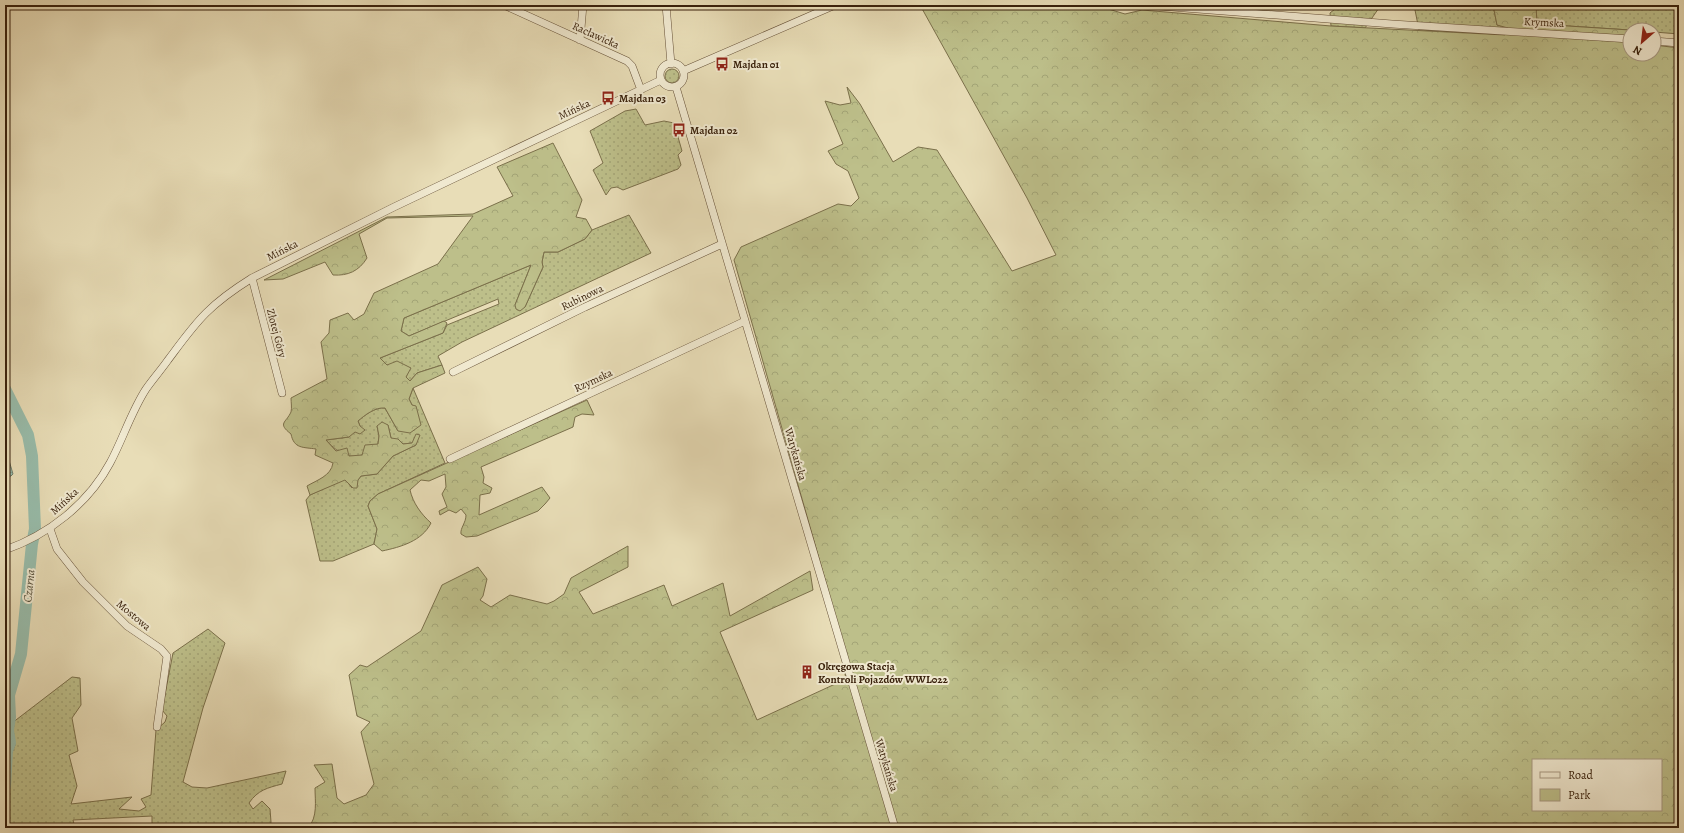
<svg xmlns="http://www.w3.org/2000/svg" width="1684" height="833" font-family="Alegreya,serif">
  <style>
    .green { fill: url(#green-dots); stroke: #7b704b }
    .forest { fill: url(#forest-crowns); stroke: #7b704b; fill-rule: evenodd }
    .water { fill: url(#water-rules); stroke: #727e6b }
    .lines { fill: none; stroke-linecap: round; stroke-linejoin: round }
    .river { stroke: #98bcaa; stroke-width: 12 }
    .minor-casing { stroke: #655037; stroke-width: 8 }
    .minor { stroke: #f0e9d0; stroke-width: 7 }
    .labels { text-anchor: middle; stroke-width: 4; stroke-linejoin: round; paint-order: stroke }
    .street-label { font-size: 11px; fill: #39210c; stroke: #f0e9d0 }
    .poi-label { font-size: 11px; font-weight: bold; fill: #39210c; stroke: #f0e9d0; text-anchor: start }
    .water-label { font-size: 12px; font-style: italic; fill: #56503b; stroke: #f0e9d0 }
  </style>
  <defs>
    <pattern id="green-dots" width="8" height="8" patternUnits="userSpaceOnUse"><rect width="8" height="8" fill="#bdbf8a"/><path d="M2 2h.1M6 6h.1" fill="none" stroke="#a3a476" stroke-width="1.8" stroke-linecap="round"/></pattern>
    <pattern id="forest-crowns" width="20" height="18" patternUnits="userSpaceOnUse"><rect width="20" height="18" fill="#bdbf8a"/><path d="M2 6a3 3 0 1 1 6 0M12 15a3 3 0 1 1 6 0" fill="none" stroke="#a3a476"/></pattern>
    <pattern id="water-rules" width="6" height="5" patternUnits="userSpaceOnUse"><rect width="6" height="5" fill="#98bcaa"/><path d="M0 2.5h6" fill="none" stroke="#84a191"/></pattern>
  </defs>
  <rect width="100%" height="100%" fill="#e8ddb7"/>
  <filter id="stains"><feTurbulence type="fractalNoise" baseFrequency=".005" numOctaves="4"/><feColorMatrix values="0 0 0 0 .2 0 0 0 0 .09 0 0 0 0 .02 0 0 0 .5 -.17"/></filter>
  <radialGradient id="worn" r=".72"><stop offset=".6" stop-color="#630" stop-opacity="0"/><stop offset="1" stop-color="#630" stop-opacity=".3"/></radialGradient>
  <path class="green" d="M 1342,5 L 1381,5 L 1365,28 L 1331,26 L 1330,13 L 1335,9 L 1341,8 Z
    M 1414,5 L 1493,5 L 1497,25 L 1508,28 L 1506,35 L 1419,30 Z
    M 1536,5 L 1679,5 L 1679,34 L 1654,32 L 1654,30 L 1630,30 L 1537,24 Z
    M665 76a7 7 0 1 1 14 0a7 7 0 1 1-14 0Z
    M 636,109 L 645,125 L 664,121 L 674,123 L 682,151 L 678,155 L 681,165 L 678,169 L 623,190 L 617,187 L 611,188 L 606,195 L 593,170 L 603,163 L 590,131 L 625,111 Z
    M 629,215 L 651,253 L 462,342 L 438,356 L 442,365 L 417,373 L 410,381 L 406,377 L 410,368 L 387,365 L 380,358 L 443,333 L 447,325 L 499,304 L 498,299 L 409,336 L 401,331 L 404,318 L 531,265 L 515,305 L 525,307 L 543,267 L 542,262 L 544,252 L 558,252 L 585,239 L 592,230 Z
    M 413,388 L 445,463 L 378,494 L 370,501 L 368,506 L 377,529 L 374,544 L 333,561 L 320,561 L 306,500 L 310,495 L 345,479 L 352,488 L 361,476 L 377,474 L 393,456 L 416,445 L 412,443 L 403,444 L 391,438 L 388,425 L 377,426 L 379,436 L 378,444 C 374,448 368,454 362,455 C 347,460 335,450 326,440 L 349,437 L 360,426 L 358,421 C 365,415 375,407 385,408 L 398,431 L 412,405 L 409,399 Z
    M 208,629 L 225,643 L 203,708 L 183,782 L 192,787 L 207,788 L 286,771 L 282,784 C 267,788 258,790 249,803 L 253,809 L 262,801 L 270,809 L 271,822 L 270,828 L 152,828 L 152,816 L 73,820 L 75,828 L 5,828 L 10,758 L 15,745 L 12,735 L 12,723 L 72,677 L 80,678 L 81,705 L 72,718 L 78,751 L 69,755 L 77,786 L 71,804 L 132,797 L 119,809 L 139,811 L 146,807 L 141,799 L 151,795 L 156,730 L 165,722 L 167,716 L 162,710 L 173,653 Z"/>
  <path class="forest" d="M 920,5 L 1095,5 L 1125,14 L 1142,10 L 1331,26 L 1505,35 L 1508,28 L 1497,25 L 1493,5 L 1536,5 L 1537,24 L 1630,30 L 1630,54 L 1654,54 L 1654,45 L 1679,48 L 1679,828 L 308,828 C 318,817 315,801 315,788 L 325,782 L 314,765 L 332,764 L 337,798 L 344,804 L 366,795 L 374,784 L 361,732 L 370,722 L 357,716 L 349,675 L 360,665 L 367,667 L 421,631 L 442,585 L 478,567 L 487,579 L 483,596 L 480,600 L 491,607 L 510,595 L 547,604 L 554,601 L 564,594 L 571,578 L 628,546 L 628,567 L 579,592 L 593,614 L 664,585 L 672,606 L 723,583 L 730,616 L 810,571 L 813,590 L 720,632 L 757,720 L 846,679 L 828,590 L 734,260 L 741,247 L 838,204 L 851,206 L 859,198 L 848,171 L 836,164 L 828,151 L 843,144 L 825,101 L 840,105 L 851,103 L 847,87 L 860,104 L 893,162 L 918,147 L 937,150 L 1012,271 L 1056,255 L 1027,198 ZM 1533,760 L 1661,760 L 1661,810 L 1533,810 Z
    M 553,143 L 582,200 L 576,217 L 586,219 L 592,230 L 585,239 L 558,252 L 544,252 L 542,262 L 543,267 L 525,307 L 520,311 L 516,309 L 515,305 L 531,265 L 404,318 L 401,331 L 409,336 L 444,321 L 447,323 L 443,333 L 380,358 L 387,365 L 397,361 L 411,368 L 406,377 L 410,381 L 417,373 L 442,365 L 445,373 L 413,388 L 409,399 L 412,405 L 416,406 L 421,425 L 410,433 L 398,431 L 385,408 C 375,407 365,415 358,421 L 360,426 L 365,430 L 360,434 L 355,432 L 349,437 L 326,440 L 336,451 L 347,448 L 349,456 L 362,455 L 365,445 L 378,444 L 379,436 L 377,426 L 382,422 L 388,425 L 391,438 L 398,439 L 403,444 L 412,443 L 416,434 L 420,435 L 416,445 L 393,456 L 377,474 L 361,476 L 358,480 L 357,488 L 353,488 L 345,480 L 310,495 L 307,486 C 317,480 331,476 333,463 L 315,455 L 316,449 C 303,447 294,449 291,434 C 277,423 286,423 291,412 C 292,408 291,402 291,398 L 327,379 L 321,342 L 329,333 L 330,320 L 348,313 L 354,320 L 364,314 L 374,293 L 438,264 L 473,216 L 387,218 L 359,234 L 367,258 C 359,271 348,276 333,275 L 325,262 L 283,279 L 264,280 L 387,217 L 473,214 L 513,196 L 497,167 Z
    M 587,400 L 594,415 L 582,414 L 575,417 L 573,427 L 481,467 L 484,477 L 483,483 L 492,488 L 490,493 L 480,495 L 479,515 L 542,487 L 550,498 L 545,504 L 538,511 L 477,536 L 466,537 L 461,534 C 460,528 466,523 466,515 L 461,509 L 456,513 L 449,510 L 440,515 L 439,511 L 447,507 L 442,494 L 446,487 L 445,474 L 429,481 L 421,480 L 410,490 C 413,503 421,514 431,523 C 422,541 401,547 382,551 L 374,544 L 377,529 L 368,506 L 370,501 L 378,494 Z"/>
  <path class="water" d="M 5,454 L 8,457 L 13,474 L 11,476 L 5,477 Z"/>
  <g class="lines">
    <path class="river" d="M 5,389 L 28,435 L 32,456 L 35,529 L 32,544 L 21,654 L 9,695 L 10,717 L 8,730 L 10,743 L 7,751 L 5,786"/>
    <g class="minor-casing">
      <path id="minor" d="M 504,5 L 627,61 L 632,66 L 641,90
        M 666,5 L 671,64
        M 1146,5 L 1392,24 L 1630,39
        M 580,40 L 583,5
        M 1654,41 L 1679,43
        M660 75a12 12 0 1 1 24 0a12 12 0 1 1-24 0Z
        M 683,71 L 835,5
        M 676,87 L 895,828
        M 252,278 L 282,393
        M 453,372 L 585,307 L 722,244
        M 450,459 L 745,321
        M 50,529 L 57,549 L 83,582 L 127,626 L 161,649 L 167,656 L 157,727
        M 5,550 C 48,535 88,504 110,463 C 123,439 131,412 146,389 C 153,379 161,370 168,360 C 180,344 192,327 206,313 C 220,299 236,288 252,278 L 394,207 L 661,80"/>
    </g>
    <use href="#minor" class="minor"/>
  </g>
  <defs>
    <g id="bus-bare" transform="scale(1.08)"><path d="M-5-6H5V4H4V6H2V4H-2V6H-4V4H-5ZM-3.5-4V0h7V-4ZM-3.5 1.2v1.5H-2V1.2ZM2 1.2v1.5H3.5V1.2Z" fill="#8f2418" stroke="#f0e9d0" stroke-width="2.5" paint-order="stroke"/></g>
    <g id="building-bare" transform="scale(1.08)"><path d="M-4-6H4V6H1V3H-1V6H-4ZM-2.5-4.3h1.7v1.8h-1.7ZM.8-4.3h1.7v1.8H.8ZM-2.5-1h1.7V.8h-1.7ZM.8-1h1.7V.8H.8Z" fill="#8f2418" stroke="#f0e9d0" stroke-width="2.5" paint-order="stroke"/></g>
  </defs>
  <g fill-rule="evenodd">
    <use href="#bus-bare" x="722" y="64"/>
    <use href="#bus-bare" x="608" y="98"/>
    <use href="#bus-bare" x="679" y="130"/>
    <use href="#building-bare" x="807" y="672"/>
  </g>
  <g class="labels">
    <g class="street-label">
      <text transform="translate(1544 22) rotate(3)" y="4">Krymska</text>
      <text transform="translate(596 35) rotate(24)" y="4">Racławicka</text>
      <text transform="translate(574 109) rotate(-25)" y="4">Mińska</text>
      <text transform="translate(282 250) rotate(-27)" y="4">Mińska</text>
      <text transform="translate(582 297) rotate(-26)" y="4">Rubinowa</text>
      <text transform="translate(277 333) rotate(75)" y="4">Złotej Góry</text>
      <text transform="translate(593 380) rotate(-25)" y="4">Rzymska</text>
      <text transform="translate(796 454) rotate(74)" y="4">Watykańska</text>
      <text transform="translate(64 501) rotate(-43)" y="4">Mińska</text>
      <text transform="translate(134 615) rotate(40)" y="4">Mostowa</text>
      <text transform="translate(887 765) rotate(73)" y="4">Watykańska</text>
    </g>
    <g class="poi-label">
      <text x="733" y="68">Majdan 01</text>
      <text x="619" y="102">Majdan 03</text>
      <text x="690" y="134">Majdan 02</text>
      <text x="818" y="670">Okręgowa Stacja<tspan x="818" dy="13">Kontroli Pojazdów WWL022</tspan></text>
    </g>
    <g class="water-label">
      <text transform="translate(29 586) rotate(-84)" y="4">Czarna</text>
    </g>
  </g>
  <rect width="1684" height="833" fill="none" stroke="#e8ddb7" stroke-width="20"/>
  <rect x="6" y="6" width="1672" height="821" fill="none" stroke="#39210c" stroke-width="2"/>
  <rect x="10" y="10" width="1664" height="813" fill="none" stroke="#39210c"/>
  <rect x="1532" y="759" width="130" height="52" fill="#f0e9d0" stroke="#a79982"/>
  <rect x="1540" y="772" width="20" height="6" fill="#f0e9d0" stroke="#a79982"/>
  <text x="1568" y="779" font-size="12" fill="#39210c">Road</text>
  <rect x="1540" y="789" width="20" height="12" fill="#bdbf8a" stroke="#a79982"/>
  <text x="1568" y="799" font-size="12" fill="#39210c">Park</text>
  <g transform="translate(1642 42) rotate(208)"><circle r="19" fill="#f0e9d0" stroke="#a79982"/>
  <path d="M0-3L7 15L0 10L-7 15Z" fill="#8f2418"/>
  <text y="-6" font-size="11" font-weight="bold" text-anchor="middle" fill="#39210c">N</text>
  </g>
  <rect width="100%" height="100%" filter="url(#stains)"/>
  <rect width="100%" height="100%" fill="url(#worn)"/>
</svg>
